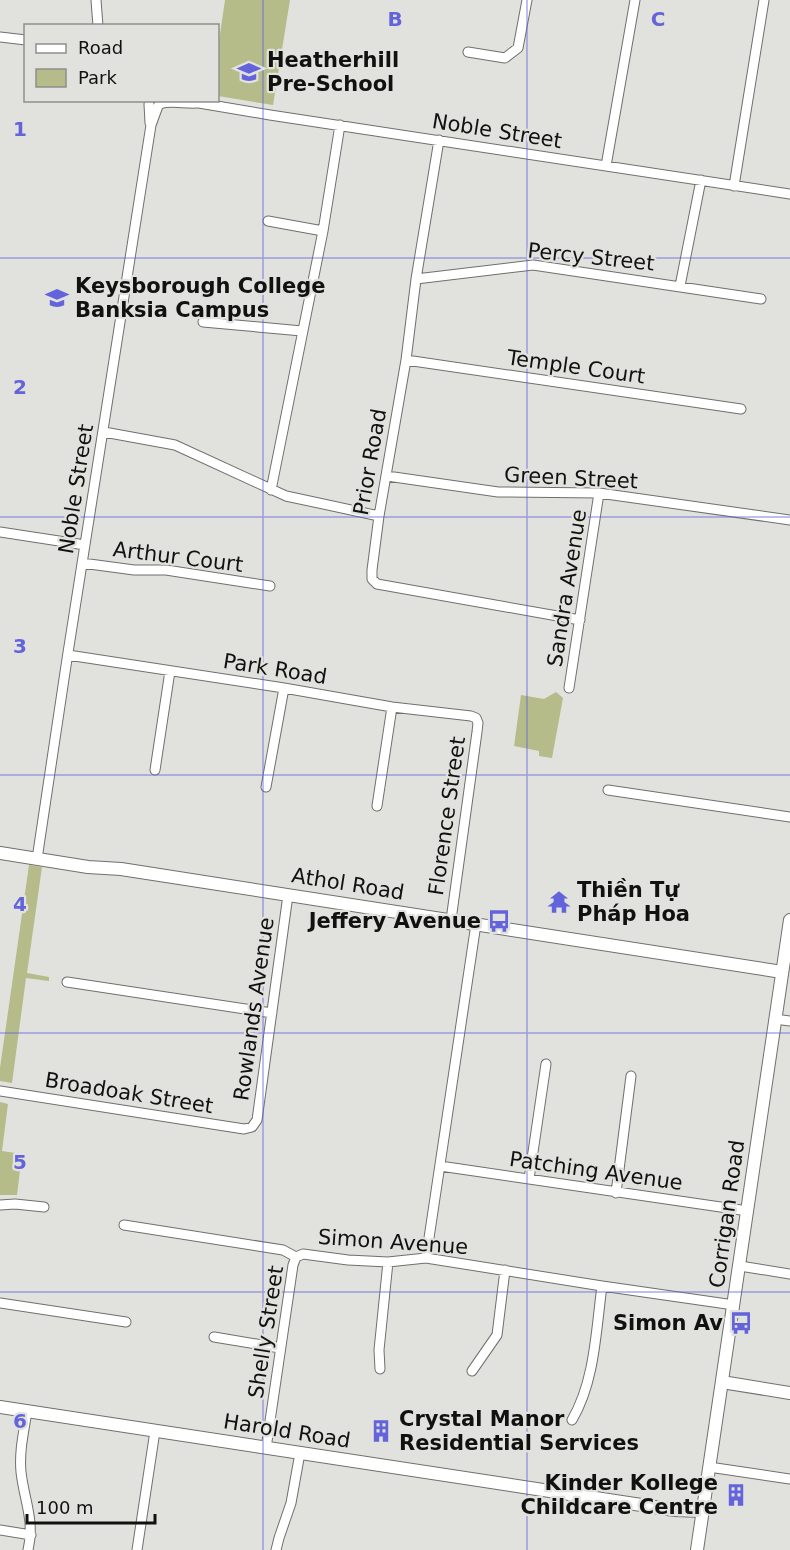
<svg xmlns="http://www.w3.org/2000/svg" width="790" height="1550" font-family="'DejaVu Sans',sans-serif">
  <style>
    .green { fill: #b5bc89 }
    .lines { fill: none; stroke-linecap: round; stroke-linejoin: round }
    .street-casing { stroke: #6f6f6c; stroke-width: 11 }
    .secondary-casing { stroke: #6f6f6c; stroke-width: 14 }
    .street { stroke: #fff; stroke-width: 9 }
    .secondary { stroke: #fff; stroke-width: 12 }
    .grid { fill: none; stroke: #6363db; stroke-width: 1.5; stroke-opacity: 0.55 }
    .labels { text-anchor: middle; stroke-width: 4.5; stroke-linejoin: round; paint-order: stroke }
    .poi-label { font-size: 21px; font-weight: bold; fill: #111110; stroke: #e1e2de; text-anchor: start }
    .street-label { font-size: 21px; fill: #111110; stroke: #e1e2de }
    .grid-label { font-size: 20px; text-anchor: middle; font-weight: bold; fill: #6363db; stroke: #e1e2de; stroke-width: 4.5; stroke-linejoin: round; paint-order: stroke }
  </style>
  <rect width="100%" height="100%" fill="#e1e2de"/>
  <path class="green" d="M 225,0 L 290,0 L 273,105 L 218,96 L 218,48 Z
    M 556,692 L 563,698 L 552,758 L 539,756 L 539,751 L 514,746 L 521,695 L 544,699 Z
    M 29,865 L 42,867 L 27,973 L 49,977 L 49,981 L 26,978 L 12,1083 L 0,1081 L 0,1068 Z
    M 0,1102 L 8,1104 L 2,1151 L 22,1154 L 17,1195 L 0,1195 Z"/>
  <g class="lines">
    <g class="street-casing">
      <path id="street" d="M 96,0 L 98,26
        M 0,37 L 26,40
        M 468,52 L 505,58 L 518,48 L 527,0
        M 193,100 L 199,103 L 270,115 L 790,194
        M 149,104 L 150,123
        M 160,104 C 170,100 185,104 197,103
        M 439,140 L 416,279 L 406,360 L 379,516 L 372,570 L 372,579 L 377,584 L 580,620
        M 606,166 L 635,0
        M 734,186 L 764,0
        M 268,221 L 323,231
        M 416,279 L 533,265 L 761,299
        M 680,286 L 701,180
        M 203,322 L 302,331
        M 406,360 L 741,409
        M 104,432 L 175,445 L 286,496 L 379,516
        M 387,476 L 498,492 L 599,493 L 790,520
        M 271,490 L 323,231 L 340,125
        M 0,532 L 85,545
        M 82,563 L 134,570 L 166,570 L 270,586
        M 68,655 L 284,688 L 392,707 L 471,716 L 476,718 L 478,723 L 477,732 L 451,920
        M 569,688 L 599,493
        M 155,770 L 170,671
        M 266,787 L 284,688
        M 608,790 L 790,817
        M 377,806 L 392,707
        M 37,859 L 67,659 L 151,125 L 158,106
        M 67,982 L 272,1013
        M 775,1019 L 790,1021
        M 0,1091 L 244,1129 L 252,1127 L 257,1120 L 288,895
        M 440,1166 L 748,1211
        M 529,1179 L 546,1064
        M 616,1193 L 631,1076
        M 0,1205 L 15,1204 L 44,1207
        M 124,1225 L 283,1250 L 296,1257 L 303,1254 L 348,1260 L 388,1262 L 426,1258 L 602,1286 L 734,1305
        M 426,1258 L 476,924
        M 740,1266 L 790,1274
        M 0,1303 L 126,1322
        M 214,1337 L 280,1348
        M 380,1369 L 379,1350 L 388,1262
        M 472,1371 L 497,1335 L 505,1270
        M 27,1411 C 24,1431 19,1451 21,1472 C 24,1500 35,1520 28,1550
        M 572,1420 C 595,1381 596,1330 602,1286
        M 266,1448 L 293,1265 L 296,1257
        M 709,1467 L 790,1479
        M 0,1530 L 31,1535
        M 137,1550 L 155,1431
        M 276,1550 L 279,1538 L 291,1503 L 300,1453"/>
    </g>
    <g class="secondary-casing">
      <path id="secondary" d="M 0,853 L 88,867 L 121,869 L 782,972
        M 722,1382 L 790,1393
        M 0,1407 L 674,1510 L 703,1511
        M 697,1550 L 790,920"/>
    </g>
    <use href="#street" class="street"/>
    <use href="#secondary" class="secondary"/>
  </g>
  <path class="grid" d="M 263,0 L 263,1550M 527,0 L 527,1550M 0,258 L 790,258M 0,517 L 790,517M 0,775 L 790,775M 0,1033 L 790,1033M 0,1292 L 790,1292"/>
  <defs>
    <g id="school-bare" transform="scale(1.8)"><path d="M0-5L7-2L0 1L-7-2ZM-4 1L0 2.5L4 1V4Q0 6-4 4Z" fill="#6363db" stroke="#e1e2de" stroke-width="2.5" paint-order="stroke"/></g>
    <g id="temple-bare" transform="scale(1.8)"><path d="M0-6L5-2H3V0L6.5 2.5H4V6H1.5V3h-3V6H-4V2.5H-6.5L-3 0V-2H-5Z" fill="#6363db" stroke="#e1e2de" stroke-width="2.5" paint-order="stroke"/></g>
    <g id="bus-bare" transform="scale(1.8)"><path d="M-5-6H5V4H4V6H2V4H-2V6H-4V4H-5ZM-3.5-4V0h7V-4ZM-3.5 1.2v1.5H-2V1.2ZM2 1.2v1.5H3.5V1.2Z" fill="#6363db" stroke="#e1e2de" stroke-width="2.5" paint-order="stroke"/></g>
    <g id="building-bare" transform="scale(1.8)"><path d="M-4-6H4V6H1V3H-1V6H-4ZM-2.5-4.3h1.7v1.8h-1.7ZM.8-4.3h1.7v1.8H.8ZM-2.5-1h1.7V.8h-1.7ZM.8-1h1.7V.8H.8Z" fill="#6363db" stroke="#e1e2de" stroke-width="2.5" paint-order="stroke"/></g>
  </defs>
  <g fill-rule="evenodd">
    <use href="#school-bare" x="249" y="72"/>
    <use href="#school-bare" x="57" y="298"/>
    <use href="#temple-bare" x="559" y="902"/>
    <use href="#bus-bare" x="499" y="921"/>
    <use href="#bus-bare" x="741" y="1323"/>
    <use href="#building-bare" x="381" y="1431"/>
    <use href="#building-bare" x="736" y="1495"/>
  </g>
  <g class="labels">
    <g class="poi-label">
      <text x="267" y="67">Heatherhill<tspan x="267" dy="24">Pre-School</tspan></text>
      <text x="75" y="293">Keysborough College<tspan x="75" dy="24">Banksia Campus</tspan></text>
      <text x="577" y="897">Thiền Tự<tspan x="577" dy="24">Pháp Hoa</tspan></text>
      <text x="481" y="928" text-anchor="end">Jeffery Avenue</text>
      <text x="723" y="1330" text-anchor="end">Simon Av</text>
      <text x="399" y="1426">Crystal Manor<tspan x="399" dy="24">Residential Services</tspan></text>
      <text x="718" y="1490" text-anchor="end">Kinder Kollege<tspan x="718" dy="24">Childcare Centre</tspan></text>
    </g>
    <g class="street-label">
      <text transform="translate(497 131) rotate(9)" y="7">Noble Street</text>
      <text transform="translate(591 257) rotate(6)" y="7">Percy Street</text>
      <text transform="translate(576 367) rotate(8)" y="7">Temple Court</text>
      <text transform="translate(370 462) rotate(-80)" y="7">Prior Road</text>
      <text transform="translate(571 478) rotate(3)" y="7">Green Street</text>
      <text transform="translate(76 489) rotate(-81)" y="7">Noble Street</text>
      <text transform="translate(178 557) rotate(7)" y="7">Arthur Court</text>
      <text transform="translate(567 588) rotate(-81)" y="7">Sandra Avenue</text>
      <text transform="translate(275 669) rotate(9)" y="7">Park Road</text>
      <text transform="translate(447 816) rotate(-82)" y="7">Florence Street</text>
      <text transform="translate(348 884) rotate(9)" y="7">Athol Road</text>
      <text transform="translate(254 1009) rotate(-82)" y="7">Rowlands Avenue</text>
      <text transform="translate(129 1093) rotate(9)" y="7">Broadoak Street</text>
      <text transform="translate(596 1171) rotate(8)" y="7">Patching Avenue</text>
      <text transform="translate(727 1214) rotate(-82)" y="7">Corrigan Road</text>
      <text transform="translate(393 1242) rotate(4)" y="7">Simon Avenue</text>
      <text transform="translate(266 1332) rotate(-81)" y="7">Shelly Street</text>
      <text transform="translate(287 1431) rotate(9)" y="7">Harold Road</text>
    </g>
  </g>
  <g class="grid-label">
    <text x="395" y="26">B</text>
    <text x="658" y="26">C</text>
    <text x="20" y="136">1</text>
    <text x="20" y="394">2</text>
    <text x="20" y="653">3</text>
    <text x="20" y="911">4</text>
    <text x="20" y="1169">5</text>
    <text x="20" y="1428">6</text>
  </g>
  <rect x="24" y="24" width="195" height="78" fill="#e1e2de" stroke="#8e8e8c" stroke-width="1.5"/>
  <rect x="36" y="44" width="30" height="9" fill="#ffffff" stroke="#8e8e8c" stroke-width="1.5"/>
  <text x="78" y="54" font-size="18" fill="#111110">Road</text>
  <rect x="36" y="69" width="30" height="18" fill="#b5bc89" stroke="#8e8e8c" stroke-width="1.5"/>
  <text x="78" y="84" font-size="18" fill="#111110">Park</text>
  <path d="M27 1514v9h128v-9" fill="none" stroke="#111110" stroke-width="3"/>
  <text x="36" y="1514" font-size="18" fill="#111110" stroke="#e1e2de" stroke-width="4.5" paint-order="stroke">100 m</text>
</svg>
